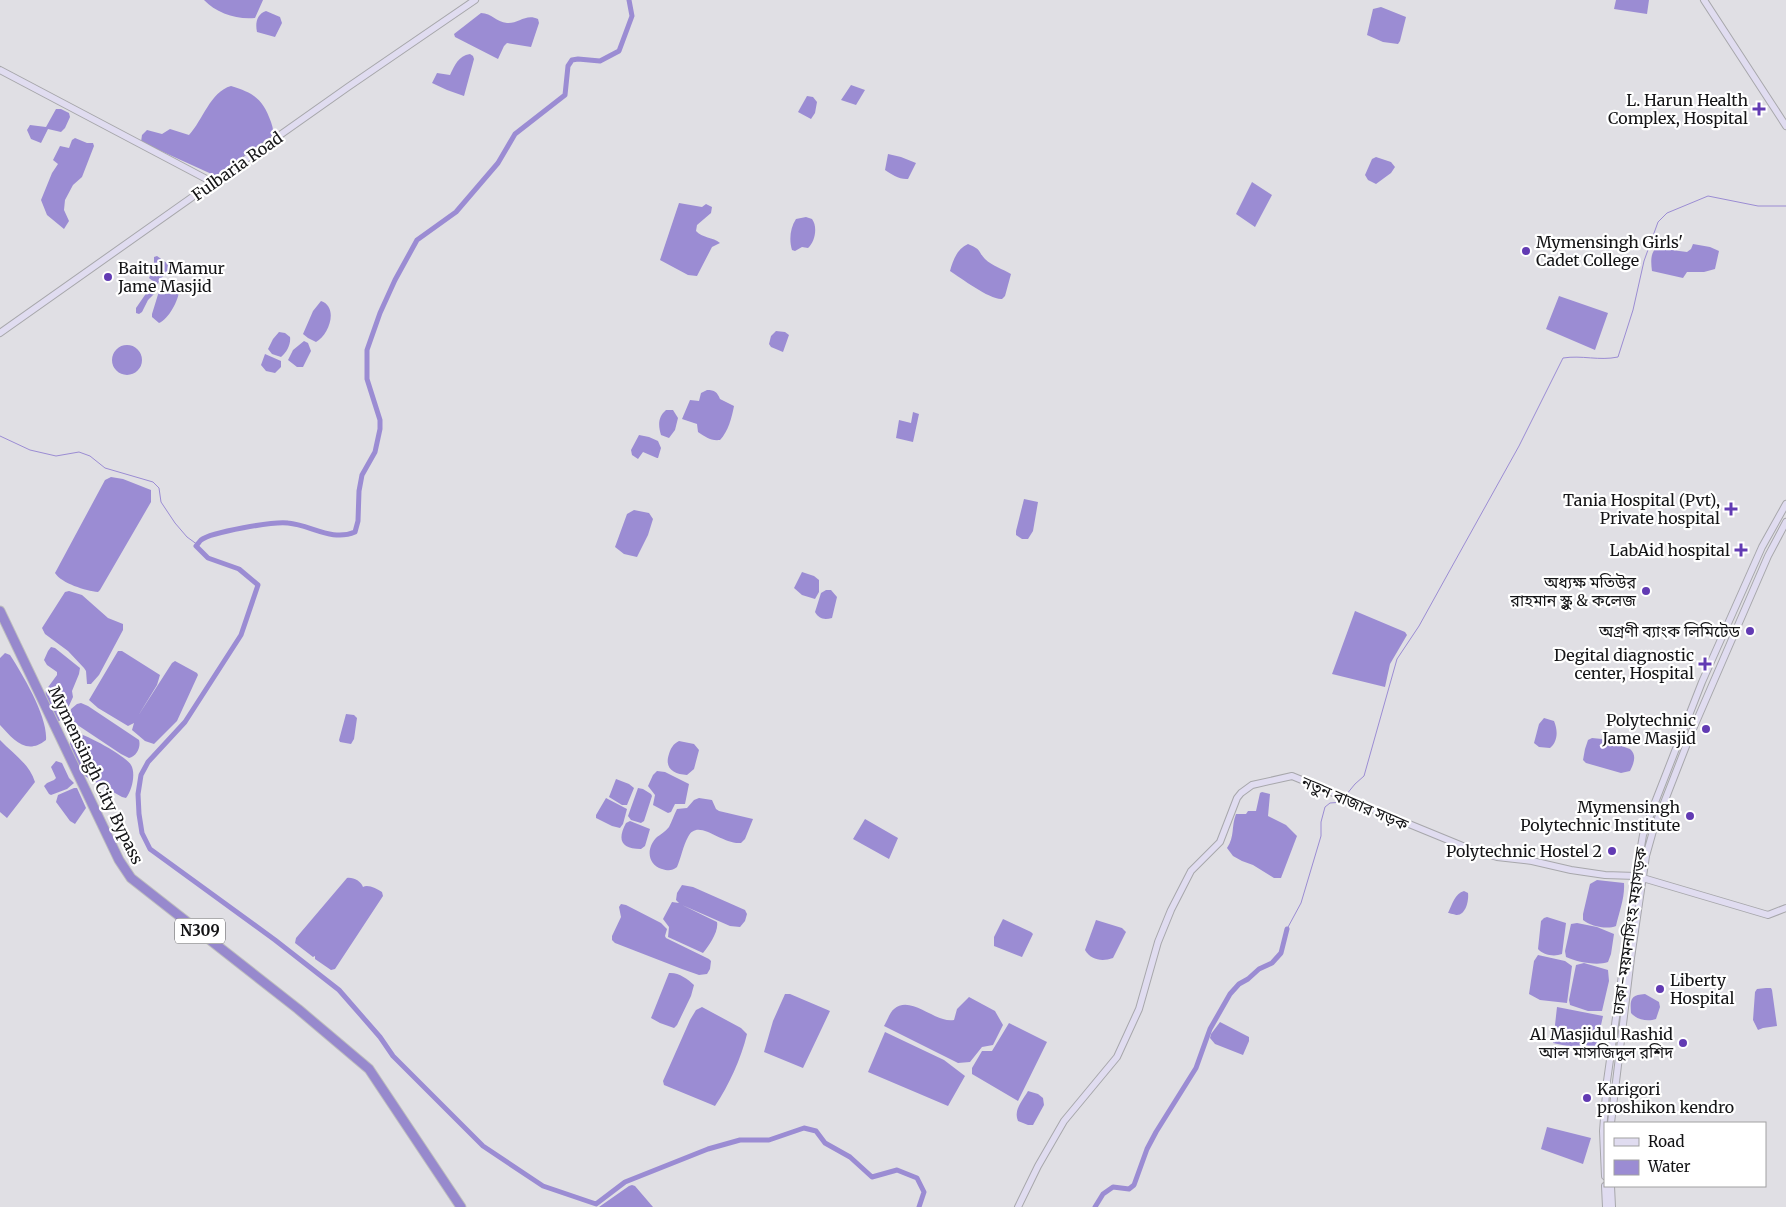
<svg xmlns="http://www.w3.org/2000/svg" width="1786" height="1207" font-family="Merriweather,'Noto Sans Bengali',serif">
  <style>
    .water { fill: #9b8cd3 }
    .lines { fill: none; stroke-linecap: round; stroke-linejoin: round }
    .stream { stroke: #9b8cd3; stroke-width: 1 }
    .canal { stroke: #9b8cd3; stroke-width: 5 }
    .secondary-casing { stroke: #a7a7ab; stroke-width: 8 }
    .highway-casing { stroke: #bdbdbe; stroke-width: 11 }
    .secondary { stroke: #e0dcf0; stroke-width: 6 }
    .highway { stroke: #9789cd; stroke-width: 9 }
    .poi-dot { fill: #623bb3; stroke: #fff; stroke-width: 2 }
    .labels { text-anchor: middle; stroke-width: 4.5; stroke-linejoin: round; paint-order: stroke }
    .shield { fill: #fff; stroke: #5a5a5c; stroke-width: 1 }
    .shield-label { font-size: 15px; font-weight: bold; fill: #141416 }
    .poi-label { font-size: 16px; fill: #141416; stroke: #fff; text-anchor: end }
    .street-label { font-size: 16px; fill: #141416; stroke: #fff }
  </style>
  <rect width="100%" height="100%" fill="#e0dfe4"/>
  <path class="water" d="M 204,0 L 263,0 L 255,18 C 237,20 216,13 204,0 Z
    M 1616,0 L 1649,0 L 1647,14 L 1614,9 Z
    M 1381,7 L 1406,17 L 1400,41 L 1398,44 L 1383,42 L 1367,35 L 1373,9 Z
    M 266,11 L 280,17 L 282,23 L 275,37 L 257,32 C 255,23 257,14 266,11 Z
    M 481,13 C 492,13 496,22 507,23 C 518,24 526,13 538,19 L 539,23 L 531,47 L 507,43 L 504,46 L 498,59 L 455,37 L 454,34 Z
    M 470,54 L 473,56 L 474,59 L 464,96 L 447,90 L 432,83 L 437,73 L 450,75 C 455,65 458,56 470,54 Z
    M 851,85 L 865,90 L 856,105 L 841,100 Z
    M 231,86 C 254,93 263,99 271,122 C 273,128 274,132 272,138 L 216,176 L 141,142 L 142,135 L 147,130 L 162,134 L 170,129 L 189,135 C 203,120 210,92 231,86 Z
    M 807,96 L 813,97 L 817,102 L 815,113 L 811,119 L 798,112 Z
    M 56,109 L 61,109 L 69,113 L 70,117 L 65,128 L 61,132 L 48,129 L 41,143 L 31,139 L 27,130 L 30,125 L 46,127 Z
    M 75,138 L 87,143 L 93,143 L 94,146 L 82,177 L 73,185 L 65,200 L 64,210 L 69,221 L 64,229 L 47,215 L 41,200 L 52,173 L 58,164 L 53,160 L 60,146 L 69,148 L 72,140 Z
    M 888,154 L 901,157 L 916,163 L 908,179 C 900,180 891,174 885,170 Z
    M 1376,157 L 1391,162 L 1395,167 L 1391,173 L 1376,184 L 1368,180 L 1365,175 L 1372,159 Z
    M 1252,182 L 1272,195 L 1255,227 L 1236,214 Z
    M 679,203 L 702,207 L 706,204 L 712,207 L 711,213 L 697,225 L 696,231 C 702,238 713,237 720,243 L 712,247 L 697,276 L 688,275 L 660,260 Z
    M 806,217 L 812,219 C 818,227 815,242 808,248 L 802,247 L 795,251 L 792,250 C 789,240 790,228 796,219 Z
    M 968,244 C 982,250 977,250 985,259 C 992,266 1003,269 1011,274 L 1005,296 L 1002,299 C 990,300 961,278 950,271 C 953,260 957,249 968,244 Z
    M 1693,244 L 1710,247 L 1719,251 L 1715,269 L 1704,272 L 1687,272 L 1683,278 L 1652,271 C 1651,263 1650,254 1656,248 L 1687,252 L 1691,249 Z
    M 157,256 L 171,266 L 171,270 L 160,279 L 154,294 L 148,300 L 142,312 L 139,314 L 136,313 L 136,308 L 154,282 L 149,278 L 154,267 L 154,257 Z
    M 172,283 L 179,286 C 181,297 169,319 159,323 L 152,317 L 152,314 L 160,288 L 163,289 Z
    M 1559,296 L 1608,313 L 1595,350 L 1546,329 Z
    M 321,301 C 339,307 329,335 316,342 L 308,338 L 303,334 L 313,311 Z
    M 776,331 L 785,332 L 789,335 L 783,352 L 771,347 L 769,344 L 771,336 Z
    M 279,332 L 285,333 L 290,337 C 291,344 287,352 281,357 L 272,354 L 268,349 L 273,339 Z
    M 304,341 L 308,343 L 311,351 L 303,367 L 297,367 L 288,360 L 293,350 Z
    M112 360a15 15 0 1 1 30 0a15 15 0 1 1-30 0Z
    M 265,354 L 281,361 L 281,367 L 275,373 L 266,371 L 261,365 Z
    M 707,390 C 715,390 717,392 720,399 L 734,406 C 732,417 728,432 720,440 C 710,441 706,437 698,432 L 697,424 L 682,419 L 690,400 L 699,401 L 701,393 Z
    M 666,410 L 673,410 L 678,418 L 675,430 L 669,438 L 661,435 C 658,425 658,417 666,410 Z
    M 913,412 L 919,414 L 913,442 L 896,438 L 899,420 L 911,423 Z
    M 639,435 L 649,437 L 658,441 L 661,448 L 658,458 L 657,458 L 643,452 L 638,459 L 632,455 L 631,450 Z
    M 111,477 L 123,479 L 151,490 L 151,502 L 100,590 L 98,592 C 86,591 61,583 55,573 L 105,480 Z
    M 1024,499 L 1038,502 L 1033,531 L 1028,539 L 1022,539 L 1016,535 L 1016,531 Z
    M 634,510 L 649,513 L 653,519 L 648,535 L 637,557 L 624,554 L 615,547 L 627,514 Z
    M 802,572 L 814,576 L 819,580 L 819,592 L 815,599 L 802,595 L 794,588 Z
    M 826,590 L 831,590 L 837,597 L 832,618 C 824,620 819,619 815,612 L 821,593 Z
    M 69,591 L 82,595 L 108,618 L 123,624 L 123,630 L 99,675 L 91,684 L 87,684 L 86,671 L 84,668 L 68,651 L 45,634 L 42,628 L 65,592 Z
    M 1355,611 L 1405,632 L 1407,635 L 1390,664 L 1385,687 L 1332,674 Z
    M 51,647 L 55,648 L 80,668 L 79,674 L 72,691 L 73,697 L 63,719 L 59,721 L 56,721 L 45,697 L 46,690 L 57,675 L 57,672 L 47,665 L 44,660 L 48,651 Z
    M 118,651 L 122,651 L 160,675 L 157,685 L 138,716 L 172,663 L 175,661 L 197,673 L 198,675 L 177,721 L 154,744 L 145,741 L 132,730 L 134,723 L 128,726 L 98,708 L 89,700 Z
    M 5,653 L 10,655 C 23,675 48,717 46,740 C 26,756 13,739 0,725 L 0,658 Z
    M 81,703 L 88,706 L 139,740 C 141,747 137,756 129,758 L 121,754 L 70,720 L 71,709 L 77,704 Z
    M 346,714 L 354,715 L 357,718 L 354,739 L 351,744 L 340,742 L 339,740 Z
    M 1544,718 L 1554,721 C 1558,730 1558,742 1550,748 L 1539,747 L 1534,743 L 1539,724 Z
    M 77,733 C 87,735 126,756 131,765 C 136,773 132,791 126,798 L 122,797 L 85,776 L 77,763 L 70,744 L 71,739 Z
    M 1592,738 L 1602,739 L 1630,749 C 1637,755 1634,763 1630,771 L 1621,773 L 1586,763 L 1583,760 L 1585,749 L 1588,740 Z
    M 0,740 C 13,754 29,763 35,782 L 7,818 L 0,812 Z
    M 679,741 L 694,744 L 699,750 L 694,769 L 687,775 C 674,774 664,769 669,754 C 671,748 673,744 679,741 Z
    M 56,761 L 62,763 L 69,778 L 74,783 L 67,789 L 51,795 L 49,794 L 44,786 L 47,783 L 54,780 L 56,778 L 51,767 Z
    M 657,771 L 665,772 L 689,784 L 685,804 L 675,804 L 671,812 L 668,813 L 653,805 L 655,795 L 648,786 L 653,775 Z
    M 616,779 L 629,784 L 634,788 L 627,805 L 622,805 L 609,797 Z
    M 74,788 L 77,788 L 86,808 L 75,824 L 70,821 L 56,802 L 58,795 Z
    M 638,788 L 643,789 L 651,794 L 652,796 L 644,821 L 641,823 L 631,820 L 628,816 Z
    M 1262,792 L 1270,794 L 1268,816 L 1286,825 L 1297,836 L 1281,878 L 1274,878 L 1253,865 L 1242,861 L 1233,856 L 1227,848 C 1235,836 1231,827 1236,814 L 1246,814 L 1248,811 L 1256,811 L 1260,793 Z
    M 606,798 L 627,809 L 623,824 L 620,828 L 612,826 L 596,818 L 596,815 Z
    M 699,798 L 712,800 L 716,809 L 719,811 L 753,819 L 745,839 L 741,843 C 721,845 698,817 688,837 C 683,846 681,858 677,867 C 672,871 668,871 662,869 C 647,864 646,848 657,837 C 661,834 665,832 669,827 C 672,821 674,815 677,809 L 687,808 L 694,800 Z
    M 865,819 L 898,838 L 889,859 L 853,839 Z
    M 630,821 L 650,829 L 645,846 L 641,849 C 621,849 617,840 626,823 Z
    M 347,878 C 353,877 361,881 363,887 C 368,884 377,889 382,892 L 383,896 L 335,969 L 331,970 L 315,959 L 315,956 L 313,957 L 295,943 L 296,938 Z
    M 1597,880 L 1624,883 C 1625,898 1619,912 1616,926 C 1607,930 1590,926 1583,920 L 1583,914 L 1590,884 Z
    M 682,885 L 693,887 L 745,910 L 747,914 L 745,921 L 740,927 L 730,926 L 682,905 L 717,922 C 719,931 709,946 703,953 L 668,937 L 669,927 L 663,919 L 664,917 L 672,902 L 679,903 L 676,900 L 677,893 Z
    M 1464,891 L 1468,893 C 1469,900 1466,915 1457,915 C 1456,915 1449,913 1448,913 C 1452,905 1455,893 1464,891 Z
    M 621,904 L 626,905 L 661,923 L 667,929 L 665,936 L 666,938 L 709,959 L 711,961 L 710,969 L 707,974 L 699,975 L 682,969 L 615,943 L 612,940 L 612,936 L 621,917 L 619,907 Z
    M 1547,917 L 1566,923 L 1562,954 C 1554,957 1543,955 1538,949 L 1541,921 L 1544,918 Z
    M 1003,919 L 1031,932 L 1033,934 L 1022,957 L 994,946 L 994,937 Z
    M 1096,920 L 1122,928 L 1126,932 L 1113,958 C 1102,962 1091,960 1085,950 Z
    M 1577,923 L 1597,927 L 1614,934 L 1611,954 L 1608,962 C 1597,966 1577,962 1566,957 L 1565,951 L 1571,924 Z
    M 1538,955 L 1565,961 L 1572,966 L 1567,1003 L 1540,1000 L 1529,994 L 1534,961 Z
    M 1584,963 L 1608,970 L 1609,981 L 1602,1011 L 1588,1011 L 1570,1005 L 1569,1000 L 1576,965 Z
    M 669,973 C 678,972 688,979 694,985 L 691,996 L 677,1025 L 674,1028 L 660,1023 L 651,1018 Z
    M 1766,988 L 1771,988 L 1772,990 L 1777,1026 L 1763,1028 L 1758,1030 L 1753,1020 L 1755,992 L 1757,989 Z
    M 785,994 L 790,994 L 830,1011 L 803,1068 L 764,1052 L 773,1021 Z
    M 1645,994 L 1659,1002 L 1660,1007 L 1656,1019 C 1648,1022 1637,1020 1631,1013 C 1630,1000 1630,995 1645,994 Z
    M 969,997 L 995,1011 L 1003,1025 L 993,1045 L 982,1047 L 970,1062 L 958,1063 L 884,1026 C 887,1021 890,1012 894,1009 C 911,994 936,1024 954,1020 L 957,1009 Z
    M 702,1007 L 741,1028 L 747,1034 C 741,1059 729,1085 715,1106 L 664,1085 L 663,1081 L 690,1020 L 696,1010 Z
    M 1557,1007 L 1603,1016 L 1595,1052 L 1553,1043 Z
    M 1220,1022 L 1249,1037 L 1249,1041 L 1243,1055 L 1215,1044 L 1210,1038 L 1211,1034 Z
    M 1009,1023 L 1047,1042 L 1018,1101 L 972,1074 L 972,1068 L 982,1051 L 992,1051 Z
    M 885,1032 L 944,1060 L 965,1076 L 948,1106 L 868,1072 Z
    M 1028,1091 L 1038,1094 L 1043,1098 L 1044,1105 L 1033,1125 L 1028,1125 L 1018,1121 C 1013,1110 1023,1100 1028,1091 Z
    M 1547,1127 L 1591,1138 L 1583,1164 L 1541,1149 Z
    M 632,1185 L 635,1186 L 653,1207 L 599,1207 L 629,1186 Z"/>
  <g class="lines">
    <path class="stream" d="M 0,436 L 30,450 L 56,456 L 79,452 L 90,456 L 105,468 L 153,482 L 159,488 L 161,502 L 175,523 L 187,537 L 198,545
      M 1346,795 L 1355,784 L 1364,776 L 1397,659 L 1419,626 L 1450,570 L 1519,446 L 1563,358 C 1582,355 1599,361 1618,357 L 1633,310 L 1644,261 L 1658,222 L 1667,213 L 1708,196 L 1758,206 L 1786,206
      M 1287,929 L 1301,903 L 1321,836 L 1321,822 L 1325,807 L 1330,803 L 1343,802"/>
    <path class="canal" d="M 629,0 L 632,16 L 619,51 L 600,61 L 578,59 L 572,60 L 568,66 L 565,95 L 515,134 L 498,163 L 456,212 L 417,240 L 395,280 L 380,313 L 367,350 L 367,379 L 380,420 L 380,429 L 375,452 L 362,475 L 359,491 L 358,521 L 355,532 C 332,542 311,525 288,523 C 275,521 211,532 201,540 C 199,542 198,544 196,546 L 208,558 L 239,569 L 258,585 L 241,635 L 185,722 L 148,762 L 141,775 L 138,794 L 139,814 L 142,833 L 150,849 L 275,940 L 339,990 L 380,1037 L 393,1056 L 483,1146 L 543,1186 L 596,1204 L 625,1182 L 708,1149 L 740,1140 L 769,1140 L 804,1128 L 816,1131 L 825,1143 L 850,1157 L 872,1177 L 897,1170 L 917,1178 L 924,1192 L 919,1207
      M 1095,1207 L 1103,1194 L 1113,1187 L 1129,1189 L 1134,1185 L 1147,1149 L 1156,1132 L 1196,1068 L 1210,1029 L 1230,994 L 1239,984 L 1248,979 L 1259,969 L 1272,963 L 1281,953 L 1287,929"/>
    <g class="secondary-casing">
      <path id="secondary" d="M 1704,0 L 1786,126
        M 0,70 L 214,183
        M 0,333 L 348,87 L 475,0
        M 1611,1123 L 1631,958 L 1646,856 L 1653,831 L 1690,736 L 1768,556 L 1786,522
        M 1605,1176 L 1603,1131 L 1607,1081 L 1636,876 L 1643,835 L 1654,805 L 1702,682 L 1762,547 L 1786,504
        M 1605,1186 L 1606,1207
        M 1611,1186 L 1612,1207
        M 1018,1207 L 1038,1166 L 1064,1121 L 1117,1057 L 1139,1009 L 1158,942 L 1171,910 L 1191,871 L 1220,842 L 1237,798 L 1241,793 L 1252,785 L 1292,776 L 1470,849 L 1497,857 L 1532,861 L 1571,870 L 1605,875 L 1636,876 L 1768,915 L 1786,908"/>
    </g>
    <g class="highway-casing">
      <path id="highway" d="M 0,611 L 119,860 L 131,878 L 298,1009 L 369,1069 L 461,1207"/>
    </g>
    <use href="#secondary" class="secondary"/>
    <use href="#highway" class="highway"/>
  </g>
  <g class="poi-dot">
    <path d="M1756.5 101.5h5v5h5v5h-5v5h-5v-5h-5v-5h5z"/>
    <circle cx="1526" cy="251" r="5"/>
    <circle cx="108" cy="277" r="5"/>
    <path d="M1728.5 501.5h5v5h5v5h-5v5h-5v-5h-5v-5h5z"/>
    <path d="M1738.5 542.5h5v5h5v5h-5v5h-5v-5h-5v-5h5z"/>
    <circle cx="1646" cy="591" r="5"/>
    <circle cx="1750" cy="631" r="5"/>
    <path d="M1702.5 656.5h5v5h5v5h-5v5h-5v-5h-5v-5h5z"/>
    <circle cx="1706" cy="729" r="5"/>
    <circle cx="1690" cy="816" r="5"/>
    <circle cx="1612" cy="851" r="5"/>
    <circle cx="1660" cy="989" r="5"/>
    <circle cx="1683" cy="1043" r="5"/>
    <circle cx="1587" cy="1098" r="5"/>
  </g>
  <g class="labels">
    <rect class="shield" x="175" y="918.5" width="50" height="25" rx="4"/>
    <g class="shield-label">
      <text x="200" y="936">N309</text>
    </g>
    <g class="poi-label">
      <text x="1748" y="106">L. Harun Health<tspan x="1748" dy="18">Complex, Hospital</tspan></text>
      <text x="1536" y="248" text-anchor="start">Mymensingh Girls'<tspan x="1536" dy="18">Cadet College</tspan></text>
      <text x="118" y="274" text-anchor="start">Baitul Mamur<tspan x="118" dy="18">Jame Masjid</tspan></text>
      <text x="1720" y="506">Tania Hospital (Pvt),<tspan x="1720" dy="18">Private hospital</tspan></text>
      <text x="1730" y="556">LabAid hospital</text>
      <text x="1636" y="588">অধ্যক্ষ মতিউর<tspan x="1636" dy="18">রাহমান স্কুল &amp; কলেজ</tspan></text>
      <text x="1740" y="637">অগ্রণী ব্যাংক লিমিটেড</text>
      <text x="1694" y="661">Degital diagnostic<tspan x="1694" dy="18">center, Hospital</tspan></text>
      <text x="1696" y="726">Polytechnic<tspan x="1696" dy="18">Jame Masjid</tspan></text>
      <text x="1680" y="813">Mymensingh<tspan x="1680" dy="18">Polytechnic Institute</tspan></text>
      <text x="1602" y="857">Polytechnic Hostel 2</text>
      <text x="1670" y="986" text-anchor="start">Liberty<tspan x="1670" dy="18">Hospital</tspan></text>
      <text x="1673" y="1040">Al Masjidul Rashid<tspan x="1673" dy="18">আল মাসজিদুল রশিদ</tspan></text>
      <text x="1597" y="1095" text-anchor="start">Karigori<tspan x="1597" dy="18">proshikon kendro</tspan></text>
    </g>
    <g class="street-label">
      <text transform="translate(237 166) rotate(-35)" y="6">Fulbaria Road</text>
      <text transform="translate(96 775) rotate(64)" y="6">Mymensingh City Bypass</text>
      <text transform="translate(1355 803) rotate(23)" y="6">নতুন বাজার সড়ক</text>
      <text transform="translate(1629 931) rotate(-82)" y="6">ঢাকা-ময়মনসিংহ মহাসড়ক</text>
    </g>
  </g>
  <rect x="1604" y="1122" width="162" height="65" fill="#ffffff" stroke="#a1a1a2"/>
  <rect x="1614" y="1138" width="25" height="8" fill="#e0dcf0" stroke="#a1a1a2"/>
  <text x="1648" y="1147" font-size="15" fill="#141416">Road</text>
  <rect x="1614" y="1160" width="25" height="15" fill="#9b8cd3" stroke="#a1a1a2"/>
  <text x="1648" y="1172" font-size="15" fill="#141416">Water</text>
</svg>
